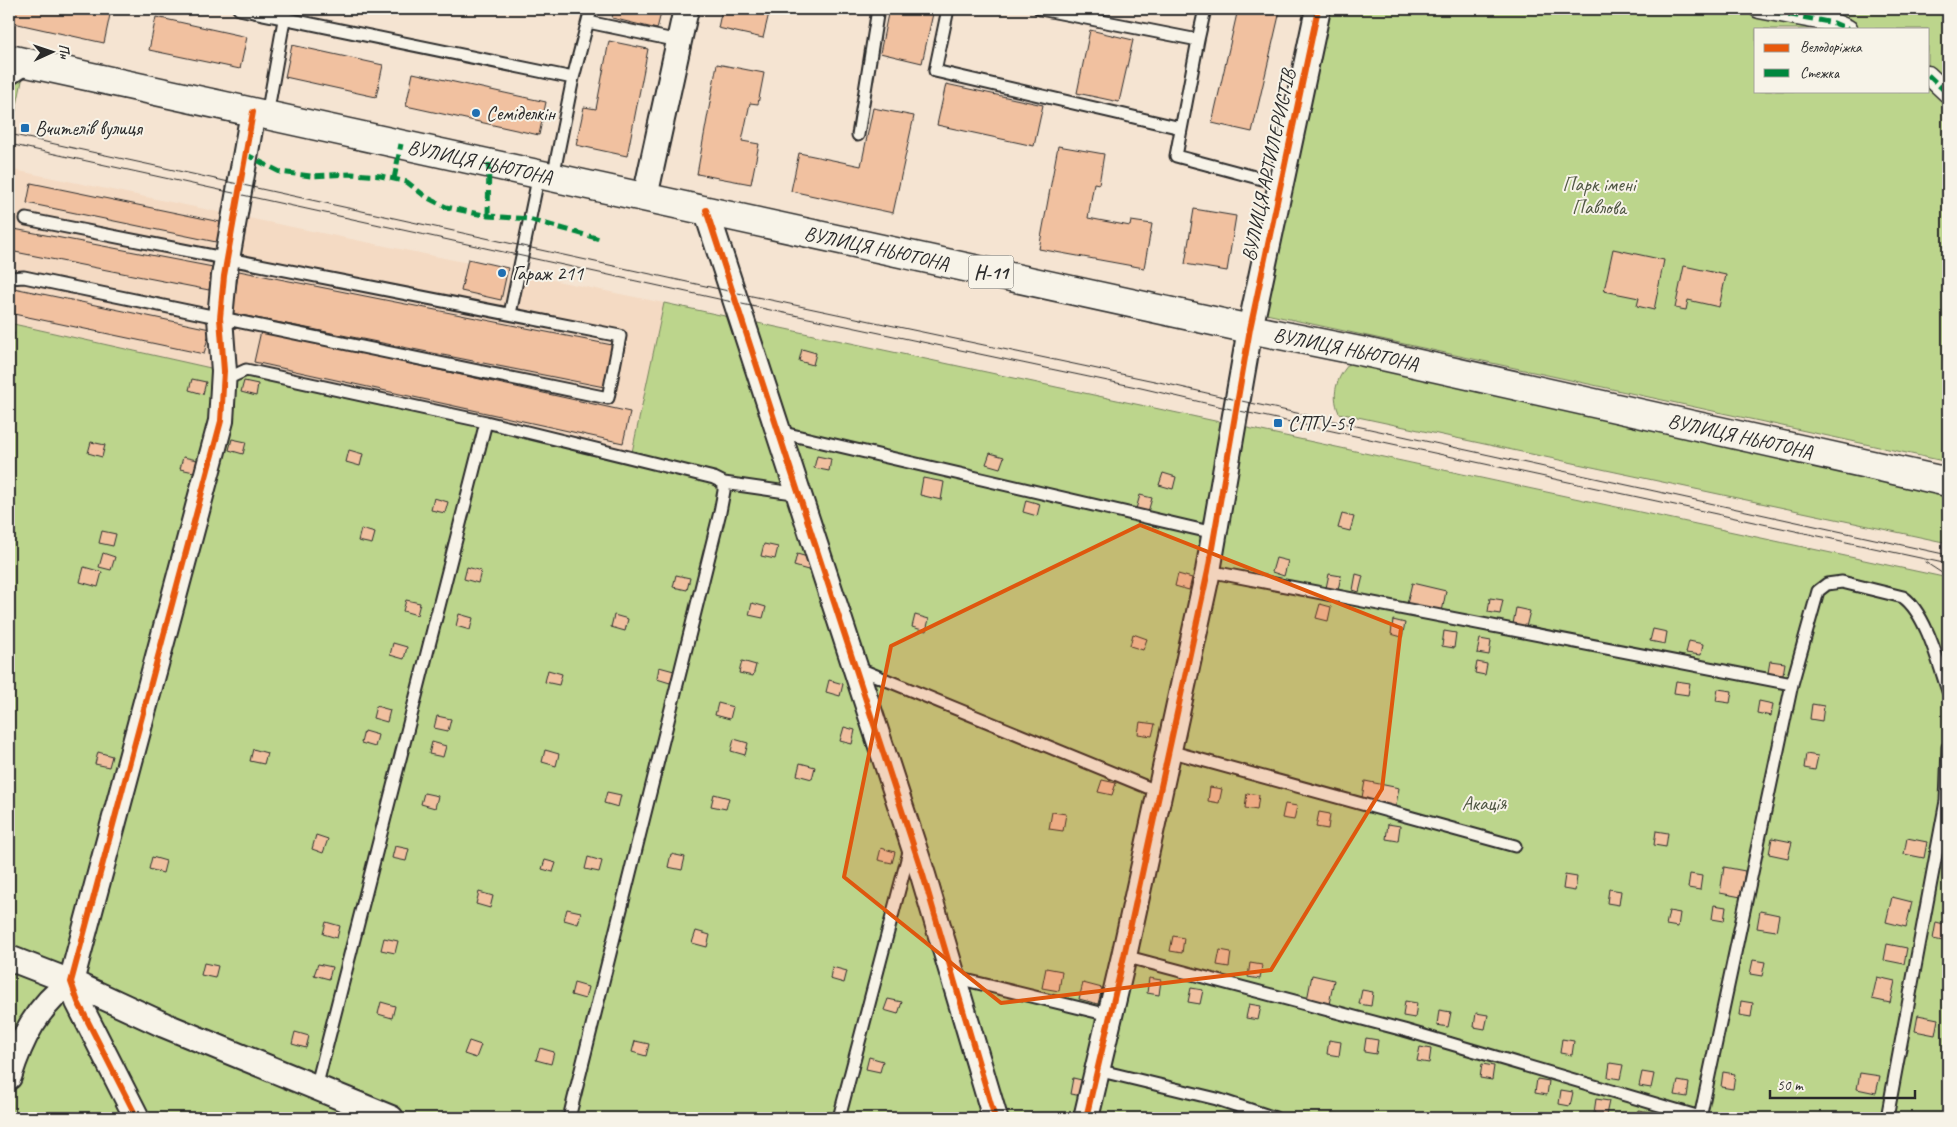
<svg xmlns="http://www.w3.org/2000/svg" width="1957" height="1127" font-family="Caveat,sans-serif">
  <style>
    .built { fill: #f4dac3 }
    .green { fill: #bcd58c; stroke: #74805c; fill-rule: evenodd }
    .building { fill: #f1c1a0; stroke: #2b2b2b }
    .lines { fill: none; stroke-linecap: round; stroke-linejoin: round }
    .service-casing { stroke: #2b2b2b; stroke-width: 15 }
    .pedestrian-casing { stroke: #2b2b2b; stroke-width: 21 }
    .minor-casing { stroke: #2b2b2b; stroke-width: 28 }
    .primary-casing { stroke: #2b2b2b; stroke-width: 31 }
    .service { stroke: #f7f3e8; stroke-width: 11 }
    .pedestrian { stroke: #f7f3e8; stroke-width: 18 }
    .minor { stroke: #f7f3e8; stroke-width: 24 }
    .primary { stroke: #f7f3e8; stroke-width: 28 }
    .tram { stroke: #2b2b2b; stroke-width: 1 }
    .quiet { stroke: #00873e; stroke-width: 5; stroke-dasharray: 10 5; stroke-linecap: butt }
    .cycleway-casing { stroke: #f7f3e8; stroke-width: 9 }
    .cycleway { stroke: #e8590c; stroke-width: 6 }
    .marked { fill: #df570e; fill-opacity: 0.2; stroke: #df570e; stroke-width: 4; stroke-linejoin: round }
    .poi-dot { fill: #1f6fb2; stroke: #f7f3e8; stroke-width: 2 }
    .labels { text-anchor: middle; stroke-width: 4; stroke-linejoin: round; paint-order: stroke }
    .shield { fill: #f7f3e8; stroke: #686764; stroke-width: 1 }
    .shield-label { font-size: 19px; font-weight: bold; fill: #2b2b2b }
    .poi-label { font-size: 20px; fill: #2b2b2b; stroke: #f7f3e8; text-anchor: start }
    .street-label { font-size: 20px; fill: #2b2b2b; stroke: #f7f3e8 }
    .park-label { font-size: 20px; fill: #4f5643; stroke: #f7f3e8 }
  </style>
  <rect width="100%" height="100%" fill="#f5e4d2"/>
  <filter id="ink" filterUnits="userSpaceOnUse"><feTurbulence type="fractalNoise" baseFrequency=".02" numOctaves="2"/><feDisplacementMap in="SourceGraphic" scale="10" xChannelSelector="R" yChannelSelector="G"/><feConvolveMatrix kernelMatrix="1 2 1 2 8 2 1 2 1" color-interpolation-filters="sRGB"/></filter>
  <g filter="url(#ink)">
    <path class="built" d="M 9,169 L 664,303 L 632,452 L 224,371 L 9,323 Z"/>
    <path class="green" d="M 1331,9 L 1948,9 L 1948,462 L 1266,314 ZM 1756,29 L 1928,29 L 1928,91 L 1756,91 Z
      M 9,73 L 23,76 L 9,144 Z
      M 664,303 L 1948,578 L 1948,1118 L 9,1118 L 9,323 L 224,371 L 632,452 Z
      M 1354,359 L 1948,494 L 1948,543 L 1339,413 C 1330,392 1338,374 1354,359 Z"/>
    <path class="building" d="M 9,9 L 105,9 L 111,10 L 104,43 L 9,22 Z
      M 614,9 L 662,9 L 657,29 L 612,18 Z
      M 722,9 L 770,9 L 763,38 L 718,28 Z
      M 889,9 L 934,9 L 922,63 L 880,53 Z
      M 1238,9 L 1272,9 L 1280,11 L 1252,132 L 1212,123 Z
      M 156,17 L 247,37 L 240,69 L 149,50 Z
      M 1090,30 L 1133,40 L 1119,102 L 1077,93 Z
      M 609,41 L 648,49 L 627,156 L 576,145 L 584,107 L 596,109 Z
      M 292,45 L 383,65 L 376,97 L 285,77 Z
      M 717,64 L 764,73 L 758,104 L 750,103 L 742,141 L 759,144 L 751,184 L 697,174 Z
      M 413,73 L 546,102 L 539,135 L 406,106 Z
      M 946,84 L 1043,105 L 1034,146 L 937,125 Z
      M 873,108 L 914,116 L 893,213 L 791,191 L 799,153 L 861,166 Z
      M 1058,146 L 1104,154 L 1099,184 L 1094,183 L 1088,218 L 1130,226 L 1131,221 L 1152,224 L 1144,268 L 1039,249 Z
      M 31,183 L 225,223 L 221,243 L 27,203 Z
      M 1194,209 L 1236,216 L 1227,271 L 1185,264 Z
      M 14,229 L 213,267 L 209,290 L 10,251 Z
      M 1613,249 L 1664,260 L 1654,310 L 1637,306 L 1639,298 L 1604,291 Z
      M 468,259 L 508,268 L 501,300 L 461,291 Z
      M 1684,266 L 1726,275 L 1719,307 L 1688,300 L 1686,310 L 1675,308 Z
      M 239,271 L 612,345 L 604,387 L 231,313 Z
      M 9,287 L 210,329 L 204,354 L 9,313 Z
      M 261,331 L 630,412 L 623,443 L 254,362 Z
      M 9,332 L 14,333 L 11,345 L 9,344 Z
      M 802,349 L 816,353 L 813,365 L 799,361 Z
      M 192,379 L 206,382 L 203,394 L 189,390 Z
      M 244,381 L 258,384 L 256,396 L 241,392 Z
      M 232,439 L 246,442 L 243,454 L 229,450 Z
      M 91,442 L 105,445 L 102,457 L 88,453 Z
      M 349,450 L 363,454 L 360,466 L 346,462 Z
      M 990,453 L 1004,457 L 1000,468 L 986,464 Z
      M 817,456 L 831,459 L 829,471 L 814,468 Z
      M 183,457 L 197,460 L 194,472 L 180,469 Z
      M 1163,473 L 1176,477 L 1173,489 L 1159,485 Z
      M 923,478 L 944,482 L 941,500 L 920,495 Z
      M 1140,495 L 1152,498 L 1148,512 L 1136,509 Z
      M 434,498 L 448,502 L 445,513 L 431,510 Z
      M 1026,500 L 1040,504 L 1037,516 L 1023,512 Z
      M 1342,514 L 1354,517 L 1350,531 L 1338,528 Z
      M 361,529 L 375,533 L 372,544 L 358,541 Z
      M 102,531 L 116,534 L 113,546 L 99,543 Z
      M 764,544 L 778,547 L 775,559 L 761,556 Z
      M 103,553 L 115,557 L 111,570 L 99,567 Z
      M 797,554 L 811,558 L 808,570 L 794,566 Z
      M 1276,558 L 1288,561 L 1284,576 L 1272,572 Z
      M 84,567 L 102,572 L 98,587 L 80,582 Z
      M 467,567 L 481,571 L 478,583 L 464,579 Z
      M 1178,574 L 1192,578 L 1189,590 L 1175,586 Z
      M 1329,574 L 1341,576 L 1338,590 L 1326,588 Z
      M 1356,574 L 1363,576 L 1359,592 L 1353,590 Z
      M 676,575 L 690,578 L 687,590 L 673,587 Z
      M 1412,583 L 1446,591 L 1442,612 L 1407,604 Z
      M 1490,598 L 1503,600 L 1500,614 L 1488,612 Z
      M 406,600 L 420,603 L 417,615 L 403,611 Z
      M 752,603 L 766,607 L 763,618 L 749,615 Z
      M 1320,604 L 1331,607 L 1328,621 L 1316,618 Z
      M 1516,608 L 1530,611 L 1526,627 L 1513,624 Z
      M 459,614 L 473,618 L 470,630 L 456,626 Z
      M 614,615 L 628,619 L 625,631 L 611,627 Z
      M 915,615 L 929,619 L 926,631 L 912,627 Z
      M 1393,620 L 1405,623 L 1402,637 L 1391,634 Z
      M 1653,629 L 1667,632 L 1665,644 L 1650,641 Z
      M 1444,631 L 1456,633 L 1454,648 L 1442,646 Z
      M 1133,634 L 1147,639 L 1143,650 L 1130,646 Z
      M 1480,639 L 1491,641 L 1489,655 L 1477,653 Z
      M 1689,641 L 1703,644 L 1701,655 L 1686,653 Z
      M 393,643 L 407,647 L 404,659 L 390,655 Z
      M 742,661 L 756,665 L 753,676 L 739,673 Z
      M 1770,661 L 1785,663 L 1783,675 L 1768,673 Z
      M 1477,662 L 1487,664 L 1485,675 L 1475,673 Z
      M 659,667 L 674,671 L 670,683 L 657,679 Z
      M 548,670 L 562,674 L 559,685 L 545,682 Z
      M 829,680 L 843,684 L 840,696 L 826,692 Z
      M 1676,681 L 1690,683 L 1688,695 L 1674,693 Z
      M 1718,689 L 1732,691 L 1730,703 L 1716,701 Z
      M 1759,701 L 1773,704 L 1771,716 L 1757,713 Z
      M 718,703 L 733,707 L 730,719 L 715,715 Z
      M 1812,704 L 1824,706 L 1822,721 L 1810,719 Z
      M 376,706 L 390,710 L 387,722 L 373,718 Z
      M 437,716 L 451,719 L 448,731 L 434,728 Z
      M 1140,722 L 1155,724 L 1152,736 L 1138,734 Z
      M 844,727 L 855,730 L 852,744 L 840,741 Z
      M 364,731 L 378,735 L 375,747 L 361,743 Z
      M 734,739 L 748,743 L 745,755 L 731,751 Z
      M 432,742 L 446,746 L 443,757 L 429,754 Z
      M 253,749 L 267,753 L 264,764 L 250,761 Z
      M 545,750 L 559,754 L 556,766 L 542,762 Z
      M 98,752 L 112,756 L 109,767 L 95,764 Z
      M 1806,754 L 1818,756 L 1815,770 L 1804,768 Z
      M 800,763 L 815,767 L 812,779 L 797,775 Z
      M 1102,780 L 1116,783 L 1112,795 L 1098,792 Z
      M 1365,781 L 1399,788 L 1395,810 L 1361,803 Z
      M 1210,787 L 1222,789 L 1219,803 L 1208,801 Z
      M 607,792 L 621,795 L 618,807 L 604,803 Z
      M 424,793 L 438,796 L 435,808 L 421,804 Z
      M 1247,793 L 1259,795 L 1257,810 L 1245,808 Z
      M 714,794 L 729,798 L 726,809 L 711,806 Z
      M 1285,804 L 1297,806 L 1294,820 L 1282,818 Z
      M 1052,812 L 1066,814 L 1063,831 L 1049,829 Z
      M 1319,812 L 1330,814 L 1328,829 L 1316,827 Z
      M 1388,824 L 1400,826 L 1398,841 L 1386,839 Z
      M 1656,831 L 1668,833 L 1666,847 L 1654,845 Z
      M 316,835 L 328,839 L 323,853 L 312,849 Z
      M 1772,838 L 1792,842 L 1788,858 L 1769,854 Z
      M 1907,838 L 1927,842 L 1924,858 L 1904,854 Z
      M 395,846 L 409,849 L 406,861 L 392,858 Z
      M 881,848 L 895,852 L 892,863 L 878,860 Z
      M 671,854 L 685,857 L 682,870 L 668,867 Z
      M 152,857 L 166,861 L 163,873 L 149,869 Z
      M 588,857 L 602,861 L 599,872 L 585,869 Z
      M 545,860 L 556,863 L 553,872 L 542,869 Z
      M 1724,867 L 1745,871 L 1741,897 L 1720,893 Z
      M 1690,874 L 1702,876 L 1700,890 L 1688,888 Z
      M 1565,875 L 1577,877 L 1575,891 L 1563,889 Z
      M 1609,889 L 1621,891 L 1619,905 L 1607,903 Z
      M 479,892 L 493,896 L 490,908 L 476,904 Z
      M 1892,897 L 1912,902 L 1906,927 L 1886,922 Z
      M 1714,905 L 1726,907 L 1724,921 L 1712,919 Z
      M 567,909 L 581,912 L 578,924 L 564,920 Z
      M 1669,911 L 1680,913 L 1678,927 L 1666,925 Z
      M 1760,911 L 1779,915 L 1776,931 L 1757,928 Z
      M 326,922 L 340,926 L 337,938 L 323,934 Z
      M 1936,922 L 1948,925 L 1948,942 L 1933,939 Z
      M 696,931 L 710,935 L 707,947 L 692,943 Z
      M 1173,936 L 1184,938 L 1182,953 L 1170,951 Z
      M 384,938 L 398,941 L 395,953 L 381,950 Z
      M 1887,944 L 1907,948 L 1904,964 L 1884,960 Z
      M 1220,950 L 1231,952 L 1229,967 L 1217,965 Z
      M 1753,960 L 1765,962 L 1762,976 L 1750,974 Z
      M 204,963 L 218,966 L 215,978 L 201,975 Z
      M 1250,963 L 1262,965 L 1260,979 L 1248,977 Z
      M 318,964 L 332,967 L 329,979 L 314,975 Z
      M 832,967 L 847,971 L 844,983 L 830,979 Z
      M 1046,968 L 1062,971 L 1059,991 L 1042,988 Z
      M 1312,975 L 1334,980 L 1329,1004 L 1307,1000 Z
      M 1877,977 L 1895,981 L 1890,1003 L 1872,999 Z
      M 1149,978 L 1161,980 L 1159,995 L 1147,993 Z
      M 574,983 L 588,987 L 585,999 L 571,995 Z
      M 1083,983 L 1102,988 L 1098,1004 L 1079,999 Z
      M 1191,988 L 1203,990 L 1200,1004 L 1188,1002 Z
      M 1362,990 L 1373,992 L 1371,1006 L 1359,1004 Z
      M 888,999 L 902,1002 L 898,1014 L 884,1010 Z
      M 1405,1001 L 1417,1003 L 1415,1018 L 1403,1016 Z
      M 1741,1001 L 1753,1003 L 1751,1017 L 1739,1015 Z
      M 381,1002 L 395,1006 L 392,1018 L 378,1014 Z
      M 1249,1004 L 1261,1006 L 1258,1020 L 1246,1018 Z
      M 1439,1010 L 1451,1012 L 1448,1027 L 1437,1025 Z
      M 1476,1013 L 1488,1015 L 1485,1029 L 1474,1027 Z
      M 1918,1015 L 1938,1019 L 1935,1035 L 1915,1031 Z
      M 295,1032 L 309,1036 L 306,1048 L 292,1044 Z
      M 1366,1038 L 1378,1040 L 1376,1054 L 1364,1052 Z
      M 1562,1039 L 1574,1041 L 1572,1055 L 1560,1053 Z
      M 1329,1040 L 1341,1042 L 1339,1056 L 1327,1054 Z
      M 469,1041 L 481,1045 L 476,1058 L 464,1054 Z
      M 635,1041 L 649,1044 L 646,1056 L 632,1052 Z
      M 1420,1047 L 1431,1049 L 1429,1063 L 1417,1061 Z
      M 540,1048 L 554,1052 L 551,1064 L 536,1060 Z
      M 869,1057 L 883,1061 L 880,1072 L 866,1069 Z
      M 1610,1063 L 1623,1065 L 1620,1079 L 1608,1077 Z
      M 1482,1064 L 1494,1066 L 1492,1080 L 1480,1078 Z
      M 1642,1072 L 1654,1074 L 1651,1088 L 1639,1086 Z
      M 1723,1072 L 1735,1074 L 1733,1089 L 1721,1087 Z
      M 1860,1073 L 1880,1076 L 1876,1093 L 1857,1089 Z
      M 1073,1078 L 1086,1081 L 1083,1096 L 1070,1094 Z
      M 1537,1079 L 1549,1081 L 1547,1095 L 1535,1093 Z
      M 1678,1081 L 1689,1083 L 1687,1097 L 1675,1095 Z
      M 1561,1090 L 1573,1092 L 1570,1106 L 1559,1104 Z
      M 1596,1099 L 1609,1101 L 1606,1115 L 1594,1113 Z
      M 1638,1110 L 1650,1112 L 1649,1118 L 1637,1118 Z"/>
    <g class="lines">
      <g class="service-casing">
        <path id="service" d="M 239,9 L 573,78
          M 948,9 L 935,71 L 1181,128
          M 1040,9 L 1198,40 L 1176,156 L 1281,184
          M 588,22 L 679,41
          M 1198,40 L 1205,9
          M 9,80 L 30,66
          M 267,115 L 286,9
          M 858,135 L 878,9
          M 553,177 L 573,78 L 591,9
          M 9,278 L 24,277 L 608,398 L 620,336 L 26,219
          M 510,314 L 539,174
          M 224,383 L 231,377 L 246,370 L 486,422 L 714,478 L 724,483 L 724,491 L 720,512 L 569,1118
          M 779,432 L 1214,533
          M 724,483 L 800,494
          M 1208,571 L 1792,684
          M 857,668 L 1159,792
          M 1169,751 L 1515,846
          M 1124,956 L 1404,1030 L 1700,1117
          M 953,977 L 1109,1015
          M 1097,1070 L 1217,1099 L 1275,1118
          M 316,1088 L 486,422
          M 839,1118 L 910,848
          M 1700,1118 L 1792,684 L 1818,591 L 1827,584 L 1842,582 L 1903,597 C 1926,613 1939,665 1948,691
          M 1887,1118 L 1946,801 L 1948,747"/>
      </g>
      <g class="pedestrian-casing">
        <path id="pedestrian" d="M 1759,9 L 1834,23 L 1848,29
          M 1928,75 L 1948,94"/>
      </g>
      <g class="minor-casing">
        <path id="minor" d="M 645,197 L 686,9
          M 706,210 L 923,875 L 995,1118
          M 9,958 L 71,982 L 164,1025 L 391,1118
          M 9,1077 C 21,1039 37,1006 71,982
          M 137,1118 L 78,1002 L 71,982 L 221,421 L 224,371 L 220,318 L 224,276 L 253,112
          M 1086,1118 L 1124,956 L 1208,571 L 1250,329 L 1318,9"/>
      </g>
      <g class="primary-casing">
        <g id="primary">
          <path id="s1" d="M 9,59 L 1250,329 L 1365,352 L 1948,482"/>
        </g>
      </g>
      <use href="#service" class="service"/>
      <use href="#pedestrian" class="pedestrian"/>
      <use href="#minor" class="minor"/>
      <use href="#primary" class="primary"/>
      <path class="tram" d="M 9,134 L 733,292 L 1159,382 L 1237,400 L 1948,555
        M 9,144 L 737,303 L 1141,388 L 1235,410 L 1948,564
        M 1925,562 L 1948,577"/>
      <path class="quiet" d="M 1759,9 L 1834,23 L 1848,29
        M 1928,75 L 1948,94
        M 245,154 L 280,172 L 311,176 L 352,174 L 381,176 L 407,182 L 426,197 L 446,207 L 488,216 L 529,219 L 603,240
        M 394,179 L 401,144
        M 488,216 L 489,163"/>
      <g class="cycleway-casing">
        <path id="cycleway" d="M 706,210 L 923,875 L 995,1118
          M 137,1118 L 78,1002 L 71,982 L 221,421 L 224,371 L 220,318 L 224,276 L 253,112
          M 1086,1118 L 1124,956 L 1208,571 L 1250,329 L 1318,9"/>
      </g>
      <use href="#cycleway" class="cycleway"/>
    </g>
  </g>
  <path class="marked" d="M 1140,525 L 1401,628 L 1382,789 L 1271,970 L 1001,1003 L 844,877 L 891,646 Z"/>
  <g class="poi-dot">
    <circle cx="476" cy="113" r="5"/>
    <rect x="20" y="123" width="10" height="10" rx="2.5"/>
    <circle cx="502" cy="273" r="5"/>
    <rect x="1273" y="418" width="10" height="10" rx="2.5"/>
  </g>
  <g class="labels">
    <rect class="shield" x="968.5" y="255.5" width="45" height="33" rx="4"/>
    <g class="shield-label">
      <text x="991" y="279">Н-11</text>
    </g>
    <g class="poi-label">
      <text x="486" y="120">Семіделкін</text>
      <text x="35" y="135">Вчителів вулиця</text>
      <text x="512" y="280">Гараж 211</text>
      <text x="1288" y="430">СПТУ-59</text>
    </g>
    <g class="street-label">
      <text dy="7" stroke="none"><textPath href="#s1" startOffset="482">ВУЛИЦЯ НЬЮТОНА</textPath></text>
      <text transform="translate(1268 165) rotate(-78)" y="7">ВУЛИЦЯ АРТИЛЕРИСТІВ</text>
      <text dy="7" stroke="none"><textPath href="#s1" startOffset="888">ВУЛИЦЯ НЬЮТОНА</textPath></text>
      <text dy="7" stroke="none"><textPath href="#s1" startOffset="1368">ВУЛИЦЯ НЬЮТОНА</textPath></text>
      <text dy="7" stroke="none"><textPath href="#s1" startOffset="1772">ВУЛИЦЯ НЬЮТОНА</textPath></text>
    </g>
    <g class="park-label">
      <text x="1599" y="191">Парк імені<tspan x="1599" dy="23">Павлова</tspan></text>
      <text x="1484" y="810">Акація</text>
    </g>
  </g>
  <rect width="1957" height="1127" fill="none" stroke="#f7f3e8" stroke-width="30"/>
  <rect x="15" y="15" width="1927" height="1097" fill="none" stroke="#2b2b2b" stroke-width="2" filter="url(#ink)"/>
  <rect x="1754" y="28" width="175" height="65" fill="#f7f3e8" stroke="#a5a39c"/>
  <rect x="1764" y="44" width="25" height="8" fill="#e8590c" stroke="#a5a39c"/>
  <text x="1800" y="52" font-size="15" fill="#2b2b2b">Велодоріжка</text>
  <rect x="1764" y="69" width="25" height="8" fill="#00873e" stroke="#a5a39c"/>
  <text x="1800" y="78" font-size="15" fill="#2b2b2b">Стежка</text>
  <g transform="translate(52 52) rotate(87)" stroke="#f7f3e8" stroke-width="4" paint-order="stroke">
  <path d="M0-4L9 19L0 12L-9 19Z" fill="#2b2b2b"/>
  <text y="-8" font-size="14" font-weight="bold" text-anchor="middle" fill="#2b2b2b">Пн</text>
  </g>
  <path d="M1770 1090v8h145v-8" fill="none" stroke="#2b2b2b" stroke-width="2.5"/>
  <text x="1777" y="1090" font-size="15" fill="#2b2b2b" stroke="#f7f3e8" stroke-width="4" paint-order="stroke">50 m</text>
</svg>
